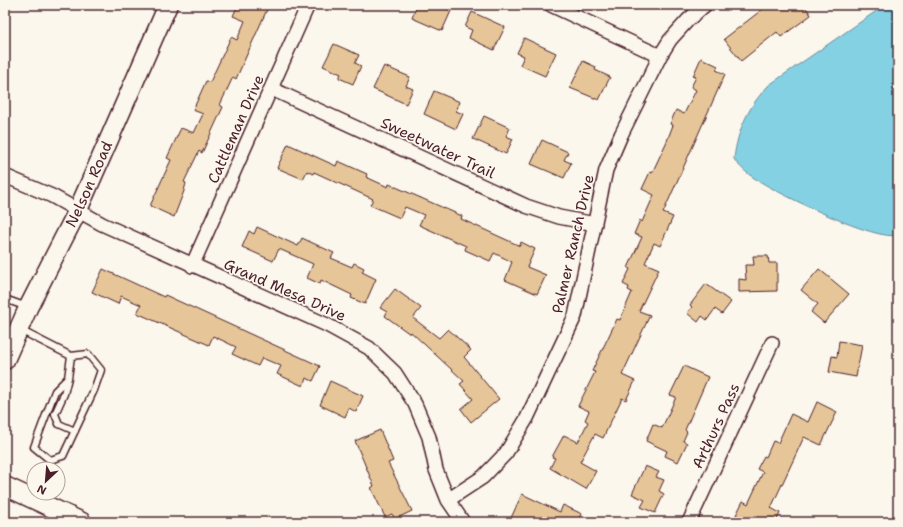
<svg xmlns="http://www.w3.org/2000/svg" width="903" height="527" font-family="'Shantell Sans',sans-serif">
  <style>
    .water { fill: #84d1e4; stroke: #6d8a9a }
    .building { fill: #e6c698; stroke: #4a1f2b }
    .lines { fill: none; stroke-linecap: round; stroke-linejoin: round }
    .lane-casing { stroke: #4a1f2b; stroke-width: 9 }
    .street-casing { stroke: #4a1f2b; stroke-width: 16 }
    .secondary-casing { stroke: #4a1f2b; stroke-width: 21 }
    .lane { stroke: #fbf7ec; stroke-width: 6 }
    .street { stroke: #fbf7ec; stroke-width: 13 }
    .secondary { stroke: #fbf7ec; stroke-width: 18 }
    .labels { text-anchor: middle; stroke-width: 3.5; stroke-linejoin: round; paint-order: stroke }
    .street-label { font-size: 15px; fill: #4a1f2b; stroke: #fbf7ec }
  </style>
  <rect width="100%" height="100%" fill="#fbf7ec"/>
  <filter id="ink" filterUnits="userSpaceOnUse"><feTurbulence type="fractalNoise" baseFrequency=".025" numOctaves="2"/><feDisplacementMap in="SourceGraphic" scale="8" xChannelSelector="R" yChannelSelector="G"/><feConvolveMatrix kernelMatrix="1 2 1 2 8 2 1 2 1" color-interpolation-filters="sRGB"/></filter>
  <g filter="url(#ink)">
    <path class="water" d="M 885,5 L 898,5 L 898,235 C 876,242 782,195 759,181 C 750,176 740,168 734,159 C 737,131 749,105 769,85 Z"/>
    <path class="building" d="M 238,5 L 269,5 L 236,79 L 233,77 L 220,105 L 223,107 L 202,153 L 199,151 L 184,182 L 186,183 L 184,191 L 174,217 L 150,206 L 171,160 L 167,158 L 181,128 L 194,133 L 203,114 L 193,110 L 206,81 L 210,82 L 231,37 L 237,40 L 245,21 L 233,16 Z
      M 417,5 L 438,5 L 451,11 L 442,31 L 412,18 Z
      M 768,5 L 804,5 L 811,15 L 781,37 L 777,32 L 741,61 L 724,39 Z
      M 472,12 L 505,27 L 494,50 L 469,38 L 472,30 L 465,27 Z
      M 524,38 L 556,53 L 545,76 L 520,65 L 524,56 L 517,53 Z
      M 334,44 L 359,55 L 355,63 L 361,66 L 353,84 L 339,78 L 341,74 L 323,66 Z
      M 701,58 L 718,66 L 716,70 L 725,74 L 663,213 L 673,217 L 660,246 L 654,243 L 645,263 L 659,269 L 639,311 L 650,315 L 622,375 L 635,381 L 626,400 L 622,398 L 603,438 L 595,434 L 580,462 L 596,471 L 586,489 L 550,468 L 555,458 L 552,457 L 564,435 L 578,442 L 588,422 L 585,420 L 589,411 L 578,406 L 595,372 L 592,371 L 603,348 L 617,319 L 620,320 L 632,292 L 628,290 L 629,287 L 623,284 L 630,269 L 628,268 L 642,237 L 634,234 L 640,220 L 642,222 L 654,195 L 642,189 L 650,172 L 652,173 L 667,141 L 673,125 L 670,124 L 676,110 L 684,114 L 696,90 L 691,87 L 696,77 L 693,76 Z
      M 583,61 L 596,67 L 595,70 L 610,77 L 599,100 L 570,88 Z
      M 384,66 L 410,77 L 406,86 L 413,89 L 406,104 L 373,89 Z
      M 434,91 L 460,102 L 456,111 L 463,114 L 456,129 L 424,114 Z
      M 484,116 L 510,128 L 506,136 L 513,139 L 506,154 L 473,139 Z
      M 542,140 L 568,152 L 564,160 L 571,163 L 564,178 L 531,164 Z
      M 288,144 L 336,166 L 338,161 L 367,174 L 366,177 L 388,187 L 389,184 L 462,216 L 461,219 L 520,246 L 521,242 L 535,249 L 527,267 L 546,275 L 537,294 L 505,280 L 512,262 L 494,253 L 490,261 L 465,250 L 466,246 L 419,225 L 424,215 L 405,207 L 400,218 L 370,205 L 373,199 L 314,172 L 313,174 L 307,171 L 303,179 L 277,168 Z
      M 257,227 L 298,246 L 302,238 L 334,253 L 331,258 L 352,267 L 354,263 L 364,268 L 362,272 L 376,279 L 365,304 L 351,298 L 352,295 L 321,280 L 320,284 L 307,278 L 313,264 L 279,249 L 273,261 L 242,247 L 249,231 L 254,234 Z
      M 753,256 L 768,256 L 769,263 L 777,263 L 777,291 L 739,292 L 739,279 L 746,280 L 745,265 L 754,265 Z
      M 103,269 L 164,297 L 165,295 L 320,366 L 313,381 L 306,378 L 303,386 L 277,374 L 281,366 L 262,358 L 258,366 L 232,354 L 236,347 L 213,336 L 209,345 L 137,313 L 141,305 L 121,296 L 118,304 L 92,292 Z
      M 819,269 L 849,294 L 824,323 L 811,312 L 818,304 L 801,290 Z
      M 706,284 L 731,302 L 722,314 L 715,309 L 707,320 L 702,316 L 698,322 L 687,313 L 692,307 L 690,305 Z
      M 395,289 L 421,308 L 413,318 L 439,338 L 448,329 L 471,350 L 464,357 L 499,399 L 471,422 L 461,409 L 473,399 L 460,384 L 464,381 L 411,332 L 410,334 L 385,316 L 387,312 L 380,308 Z
      M 839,341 L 862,345 L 856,377 L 829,372 L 832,356 L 837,357 Z
      M 684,366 L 708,377 L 685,430 L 687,432 L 683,441 L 687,443 L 678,462 L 665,456 L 667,451 L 646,441 L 653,424 L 662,428 L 676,397 L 670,395 Z
      M 330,381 L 363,396 L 356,412 L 349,408 L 345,417 L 320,405 Z
      M 817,402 L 837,412 L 821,445 L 804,437 L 771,508 L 780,513 L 776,522 L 750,522 L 736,515 L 743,501 L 748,504 L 763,472 L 757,469 L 764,456 L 766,457 L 773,441 L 778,443 L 791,414 L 808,422 Z
      M 380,430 L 393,461 L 388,463 L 412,511 L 395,519 L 392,514 L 385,517 L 371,488 L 374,486 L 355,441 Z
      M 645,466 L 659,472 L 656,477 L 664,480 L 659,491 L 664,494 L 655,513 L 641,507 L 645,500 L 632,494 Z
      M 522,494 L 560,512 L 563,505 L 582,514 L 579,521 L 582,522 L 520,522 L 511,518 Z"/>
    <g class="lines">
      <g class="lane-casing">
        <path id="lane" d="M 5,299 L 27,307
          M 20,330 L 71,356 L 68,378 L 55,391 L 34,447 L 50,460 L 63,456 L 94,390 L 101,370 L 88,354 L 71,356
          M 68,378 L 64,394 L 55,414 L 59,424 L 75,431"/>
      </g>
      <g class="street-casing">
        <path id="street" d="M 551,5 L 660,56
          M 272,89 L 526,206 L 559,217 L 595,224
          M 5,176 L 52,196 L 102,224 L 327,325 L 369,348 L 395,373 L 415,404 L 429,437 L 436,470 L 448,500 L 463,522
          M 192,266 L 308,5
          M 448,500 L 483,477 L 506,453 L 527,418 L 575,316 L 606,170 L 621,135 L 660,56 L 670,40 L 688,20 L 705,5
          M 689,522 L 772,343"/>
      </g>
      <g class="secondary-casing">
        <g id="secondary">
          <path id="s1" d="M 5,360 L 28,308 L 78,210 L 168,5"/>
          <path d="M 5,486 L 82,522"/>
        </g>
      </g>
      <use href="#lane" class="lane"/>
      <use href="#street" class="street"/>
      <use href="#secondary" class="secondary"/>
    </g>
  </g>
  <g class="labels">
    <g class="street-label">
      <text transform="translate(236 129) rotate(-66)" y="5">Cattleman Drive</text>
      <text transform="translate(438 148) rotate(25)" y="5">Sweetwater Trail</text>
      <text dy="5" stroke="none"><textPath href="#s1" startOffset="195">Nelson Road</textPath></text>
      <text transform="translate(573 244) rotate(-77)" y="5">Palmer Ranch Drive</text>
      <text transform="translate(285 290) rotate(24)" y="5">Grand Mesa Drive</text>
      <text transform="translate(716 426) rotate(-65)" y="5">Arthurs Pass</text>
    </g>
  </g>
  <rect width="903" height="527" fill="none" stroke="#fbf7ec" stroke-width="20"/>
  <rect x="10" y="10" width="883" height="507" fill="none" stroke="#4a1f2b" stroke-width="1.5" filter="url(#ink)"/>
  <g transform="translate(46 481) rotate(206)"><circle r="19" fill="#fbf7ec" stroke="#b4a19f"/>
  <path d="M0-3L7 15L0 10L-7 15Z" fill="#4a1f2b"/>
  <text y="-6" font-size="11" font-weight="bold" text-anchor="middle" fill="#4a1f2b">N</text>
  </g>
</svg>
